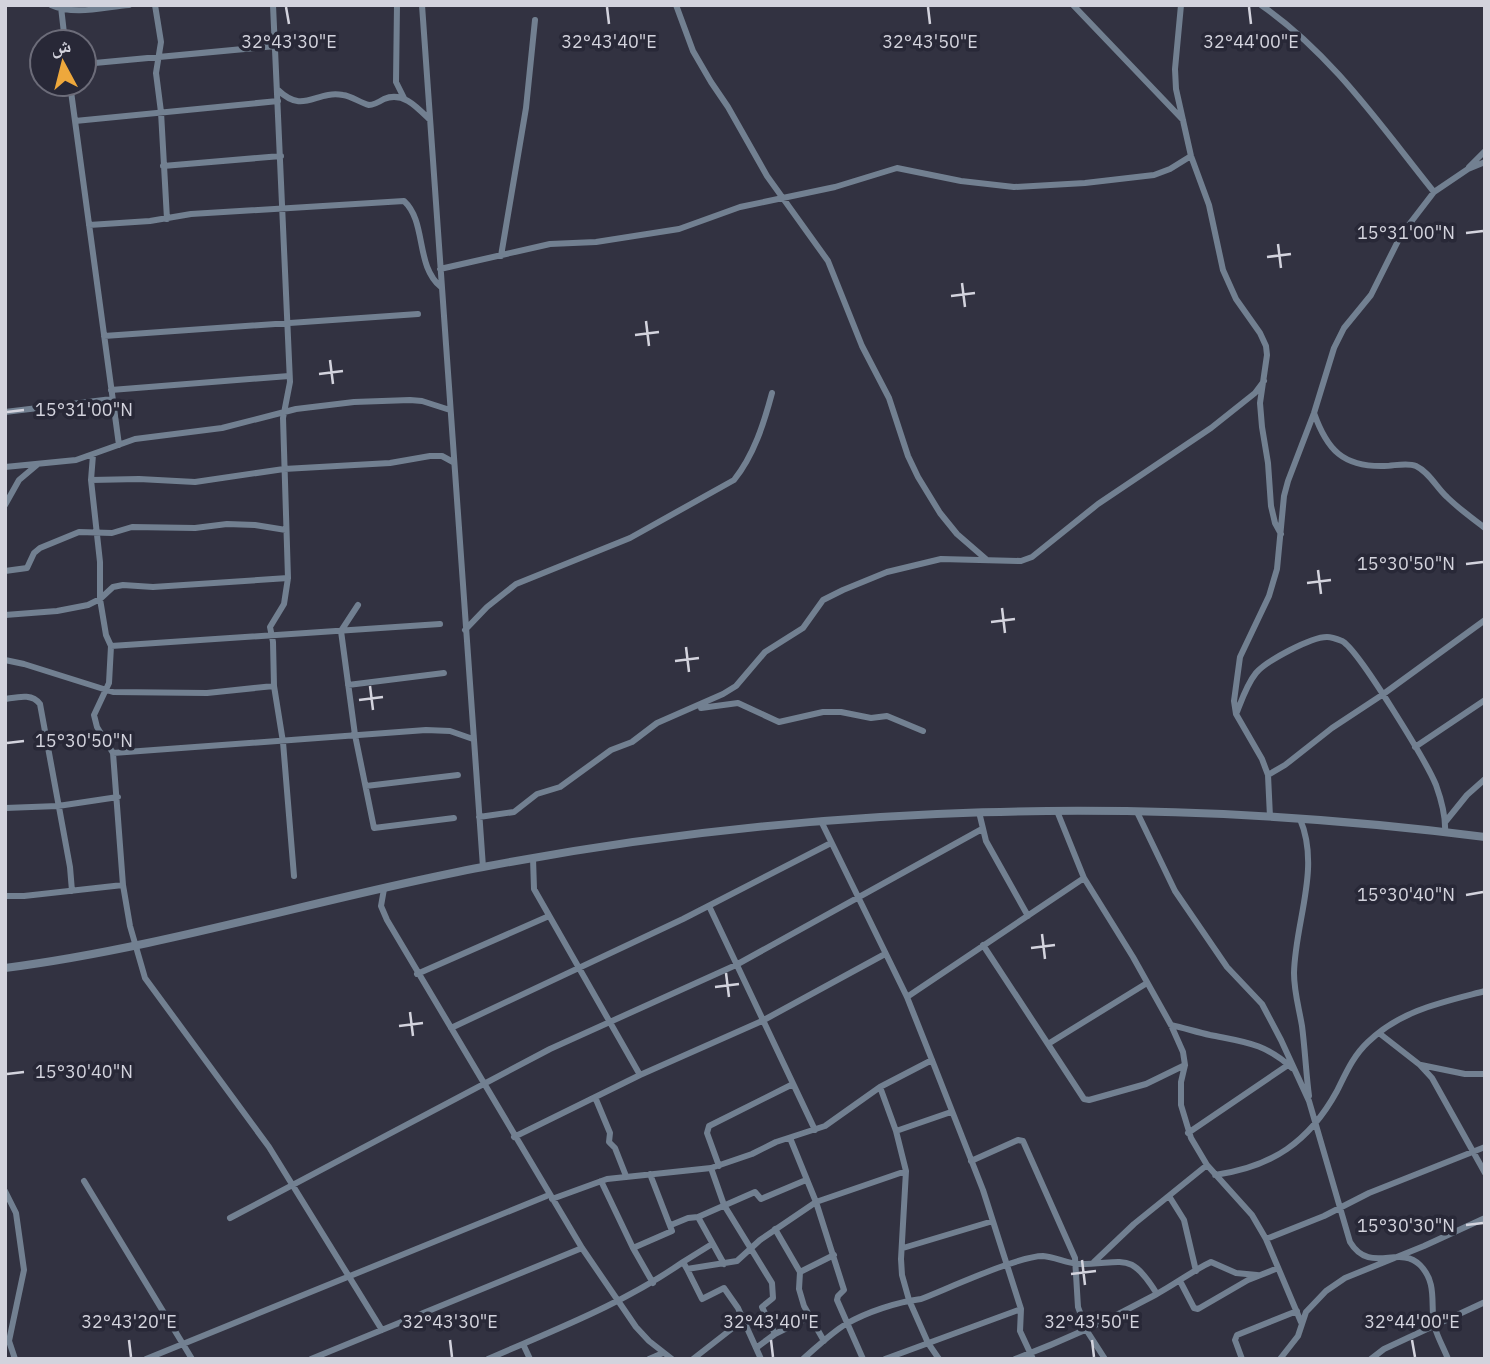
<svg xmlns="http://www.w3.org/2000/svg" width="1490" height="1364" font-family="'IBM Plex Sans','Noto Naskh Arabic',sans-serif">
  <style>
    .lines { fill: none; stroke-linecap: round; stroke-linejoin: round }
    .minor { stroke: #728091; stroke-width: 6 }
    .tertiary { stroke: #728091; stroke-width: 8 }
    .ticks { fill: none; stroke: #d3d3dd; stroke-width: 2.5 }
    .ticks-label { font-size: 18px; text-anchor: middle; fill: #d3d3dd; stroke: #282837; stroke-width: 7; stroke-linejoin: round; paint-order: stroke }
  </style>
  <rect width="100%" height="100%" fill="#323241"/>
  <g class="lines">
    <path class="minor" d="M 51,5 C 75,16 104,7 129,5
      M 155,5 L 161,42 L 156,73 L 161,112 L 167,219
      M 273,5 L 290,382 L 283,418 L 288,578 L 284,604 L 270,627 L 273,642 L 274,686 L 283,742 L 294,876
      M 397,5 L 396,82 L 404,98
      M 422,5 L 483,867
      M 676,5 L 693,51 L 711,82 L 728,107 L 767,176 L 828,261 L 862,346 L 889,398 L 908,456 L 918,477 L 940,513 L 957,534 L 987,560
      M 1073,5 L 1183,120
      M 1181,5 L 1175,69 L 1176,89 L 1191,156 L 1209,205 L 1223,270 L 1236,299 L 1260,333 L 1266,346 L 1267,355 L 1260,403 L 1262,427 L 1268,463 L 1271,506 L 1275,523 L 1281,534
      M 1261,5 C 1331,53 1381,126 1434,192
      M 61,7 L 65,42
      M 84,64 L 276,46
      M 70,84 L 119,445
      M 278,90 C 304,115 315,90 343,95 C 352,96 360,103 369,105 C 374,105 379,102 384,99 C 403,91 417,107 430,120
      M 75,121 L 278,101
      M 163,166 L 281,156
      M 1469,167 L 1485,151
      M 89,225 L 150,221 L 191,214 L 404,201 C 427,222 415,266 441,287
      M 501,256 L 526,108 L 535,20
      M 440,269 L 550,244 L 596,242 L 679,229 L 740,207 L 835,187 L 897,168 L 961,181 L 1014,187 L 1085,183 L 1154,175 L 1170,169 L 1191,156
      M 104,336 L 418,314
      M 111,390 L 289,376
      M 5,412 L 112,399
      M 1314,413 C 1327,450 1343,467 1384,466 C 1394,466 1407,462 1416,466 C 1429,472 1437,488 1447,497 C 1458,508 1472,518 1485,528
      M 93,455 L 91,480 L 100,562 L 100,599 L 106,635 L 111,646 L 109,683 L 94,715 L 97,727 L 113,753 L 123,885 L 130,926 L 145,978 L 269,1147 L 382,1330
      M 5,467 L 76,460 L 135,439 L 222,428 L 296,409 L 354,402 L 410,400 L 422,401 L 450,410
      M 91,480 L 139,479 L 195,482 L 284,469 L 390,463 L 430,456 L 442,456 L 453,462
      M 5,505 L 19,480 L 38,464
      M 5,571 L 27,568 L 34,553 L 40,548 L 79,532 L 112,533 L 132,527 L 195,528 L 227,524 L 255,525 L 286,530
      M 358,605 L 341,631 L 355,735 L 374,828 L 454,818
      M 5,615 L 57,611 L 88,605 L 100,599 L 113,587 L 123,585 L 153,587 L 288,578
      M 465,630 L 487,607 L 516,584 L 630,538 L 734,480 C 754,455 764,423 772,393
      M 111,646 L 440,624
      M 5,660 L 24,664 L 113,692 L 207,693 L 274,686
      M 348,685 L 444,673
      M 5,699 C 18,697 32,693 40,704 L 70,867 L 72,891
      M 701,708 L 738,703 L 779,722 L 823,712 L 841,712 L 871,718 L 887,716 L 923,731
      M 1237,712 C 1242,699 1247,684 1256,673 C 1266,661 1311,637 1327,637 C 1332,637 1337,639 1342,641 C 1358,649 1427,763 1436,785 C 1441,799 1446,816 1445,832
      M 1415,747 L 1485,700
      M 113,753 L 426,730 L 450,731 L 473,739
      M 1268,775 L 1285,765 L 1332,728 L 1382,695 L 1485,620
      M 366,786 L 458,775
      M 5,808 L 58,806 L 118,797
      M 1057,811 L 1084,878 L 1133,957 L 1171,1025 L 1183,1052 L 1185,1065 L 1181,1082 L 1181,1105 L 1191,1138 L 1207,1165 L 1252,1215 L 1266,1239 L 1301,1322
      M 979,812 L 986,841 L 1028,916
      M 1137,812 L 1175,891 L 1227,967 L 1262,1004 L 1281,1040 L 1309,1101 L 1350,1242 C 1370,1275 1399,1244 1420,1265 C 1439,1284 1429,1308 1435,1328 C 1438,1338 1444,1349 1448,1359
      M 479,817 L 514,812 L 537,794 L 560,787 L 611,750 L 632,742 L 657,723 L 723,694 L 736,686 L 765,652 L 803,628 L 823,600 L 843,590 L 887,572 L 941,559 L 1021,561 L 1032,557 L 1098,504 L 1211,428 L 1255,393 L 1264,381
      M 1270,817 L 1268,775 L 1262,759 L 1236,714 L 1234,701 L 1240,657 L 1269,596 L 1277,569 L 1284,496 L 1288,481 L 1314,413 L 1334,348 L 1344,328 L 1371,295 L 1401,235 L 1434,192 L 1468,169 L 1485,162
      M 1300,819 C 1321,868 1295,922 1294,973 C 1294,992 1299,1008 1302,1026 C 1305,1049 1306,1073 1309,1096
      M 821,821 L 907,997 L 932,1060 L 983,1190 L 1021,1309 L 1020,1331 L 1033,1359
      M 1446,821 L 1467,795 L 1485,779
      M 533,858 L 534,889 L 640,1075
      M 384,889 L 381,906 L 387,920 L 582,1248 L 636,1327 L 649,1341 L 672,1359
      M 5,896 L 24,896 L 123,885
      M 709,906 L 815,1130
      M 983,945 L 1084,1099 L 1089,1100 L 1146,1084 L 1185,1065
      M 417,974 L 549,916
      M 907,997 L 1084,878
      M 1171,1025 C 1184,1028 1197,1032 1210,1035 C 1244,1042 1265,1043 1292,1068
      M 451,1028 L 683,919 L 831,843
      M 1379,1033 L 1420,1065 L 1432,1078 L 1485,1173
      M 1048,1044 L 1147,983
      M 1421,1065 L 1465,1074 L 1485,1074
      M 880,1087 L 896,1131 L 906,1171 L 901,1259 L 902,1275 L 909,1300 L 928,1343 L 939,1359
      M 595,1097 L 610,1133 L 609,1142 L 615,1148 L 626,1176
      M 896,1131 L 951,1112
      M 1188,1133 L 1288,1065
      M 514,1137 L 640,1075 L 762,1021 L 885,954
      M 790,1138 L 816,1202 L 844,1290 L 838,1296 L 837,1300 L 863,1359
      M 971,1161 L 1018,1140 L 1023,1141 L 1075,1258 L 1078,1307 L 1087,1331 L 1105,1359
      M 719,1166 L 707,1133 L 709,1126 L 793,1084
      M 711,1168 L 724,1205 L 772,1283 L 773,1298 L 762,1307 L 775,1334
      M 1215,1175 C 1272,1167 1309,1142 1337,1091 C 1346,1073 1353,1056 1368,1042 C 1401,1010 1443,1002 1485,991
      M 84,1181 L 192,1359
      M 601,1181 L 633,1248 L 653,1283
      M 5,1191 L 16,1213 L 24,1270 L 9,1341 L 15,1359
      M 1169,1196 L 1184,1220 L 1196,1271
      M 552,1199 L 607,1179 L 711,1168 L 752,1154 L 776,1142 L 825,1126 L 880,1087 L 932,1060
      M 230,1218 L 550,1049 L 736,965 L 982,829
      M 671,1225 L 688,1218 L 698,1217
      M 775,1229 L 800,1272 L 799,1289 L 804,1306 L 824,1341
      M 1266,1239 L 1324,1216 L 1369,1193 L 1485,1147
      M 633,1248 L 672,1231 L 650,1174
      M 903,1248 L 993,1221
      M 683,1262 L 712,1244
      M 1094,1262 L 1134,1224 L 1207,1165
      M 724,1264 L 698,1217 L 755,1192 L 761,1199 L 806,1180
      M 687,1269 L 702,1299 L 724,1288 L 738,1308 L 761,1359
      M 800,1272 L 834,1255
      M 1180,1281 L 1194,1308 L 1198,1309 L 1248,1280 L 1278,1268
      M 523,1344 L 530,1359
      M 756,1348 L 775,1334 L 809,1317
      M 146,1359 L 549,1195
      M 311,1359 L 582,1248
      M 488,1359 C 554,1330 623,1304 683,1262 L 687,1269 L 737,1261 L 760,1240 L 816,1202 L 906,1171
      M 649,1359 L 663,1353
      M 693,1359 L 743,1320
      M 803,1359 C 817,1347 831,1333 846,1324 C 867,1312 897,1302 921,1299 C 947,1289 1018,1256 1043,1256 C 1056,1257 1067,1264 1080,1264 C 1124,1264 1130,1250 1157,1294
      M 885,1359 L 1021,1309
      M 1015,1359 C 1063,1341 1109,1320 1155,1295 C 1174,1285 1192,1271 1211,1262 L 1236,1273 L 1257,1275
      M 1242,1359 L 1235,1340 L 1237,1335 L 1297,1311
      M 1280,1359 L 1298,1336 L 1306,1312 L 1326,1291 L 1345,1278 L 1424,1246 L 1485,1218
      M 1371,1359 L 1384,1349 L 1485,1302"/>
    <path class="tertiary" d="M 5,968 C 167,947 323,897 483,867 C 812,804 1152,794 1485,837"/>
  </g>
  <path class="ticks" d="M 286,7 L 289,24M 607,7 L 609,24M 928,7 L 930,24M 1249,7 L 1251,24M 1466,233 L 1483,231M 1278,244 L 1281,268M 1267,257 L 1291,254M 962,283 L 965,307M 951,296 L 975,293M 646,321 L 649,346M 635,335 L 659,332M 330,360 L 333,384M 319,374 L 343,371M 7,412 L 24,410M 1466,564 L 1483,562M 1318,570 L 1321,594M 1307,583 L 1331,580M 1002,608 L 1005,633M 991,622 L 1015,619M 686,647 L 689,672M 675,661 L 699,658M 370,686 L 373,710M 359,700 L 383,697M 7,743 L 24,741M 1466,895 L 1483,892M 1042,934 L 1045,959M 1031,948 L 1055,945M 726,973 L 729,997M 715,987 L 739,984M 410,1012 L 413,1036M 399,1026 L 423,1023M 7,1074 L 24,1072M 1466,1225 L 1483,1223M 1082,1260 L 1085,1285M 1071,1274 L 1096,1271M 129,1340 L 131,1357M 450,1340 L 452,1357M 771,1340 L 773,1357M 1092,1340 L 1094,1357M 1412,1340 L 1415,1357"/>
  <g class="ticks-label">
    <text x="289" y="48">32°43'30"E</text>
    <text x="609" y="48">32°43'40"E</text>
    <text x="930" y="48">32°43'50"E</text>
    <text x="1251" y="48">32°44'00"E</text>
    <text x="1406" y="239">15°31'00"N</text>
    <text x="84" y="416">15°31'00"N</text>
    <text x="1406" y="570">15°30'50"N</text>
    <text x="84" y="747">15°30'50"N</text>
    <text x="1406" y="901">15°30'40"N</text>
    <text x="84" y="1078">15°30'40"N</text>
    <text x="1406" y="1232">15°30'30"N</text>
    <text x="129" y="1328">32°43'20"E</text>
    <text x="450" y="1328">32°43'30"E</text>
    <text x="771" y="1328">32°43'40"E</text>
    <text x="1092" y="1328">32°43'50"E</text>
    <text x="1412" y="1328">32°44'00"E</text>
  </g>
  <rect width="1490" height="1364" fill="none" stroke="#d3d3dd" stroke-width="14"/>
  <g transform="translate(63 63) rotate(353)"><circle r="33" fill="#282837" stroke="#6c6c79" stroke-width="2"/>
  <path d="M0-5L12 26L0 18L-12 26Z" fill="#eea83c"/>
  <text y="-10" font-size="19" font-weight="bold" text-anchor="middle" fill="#d3d3dd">ش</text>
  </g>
</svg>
